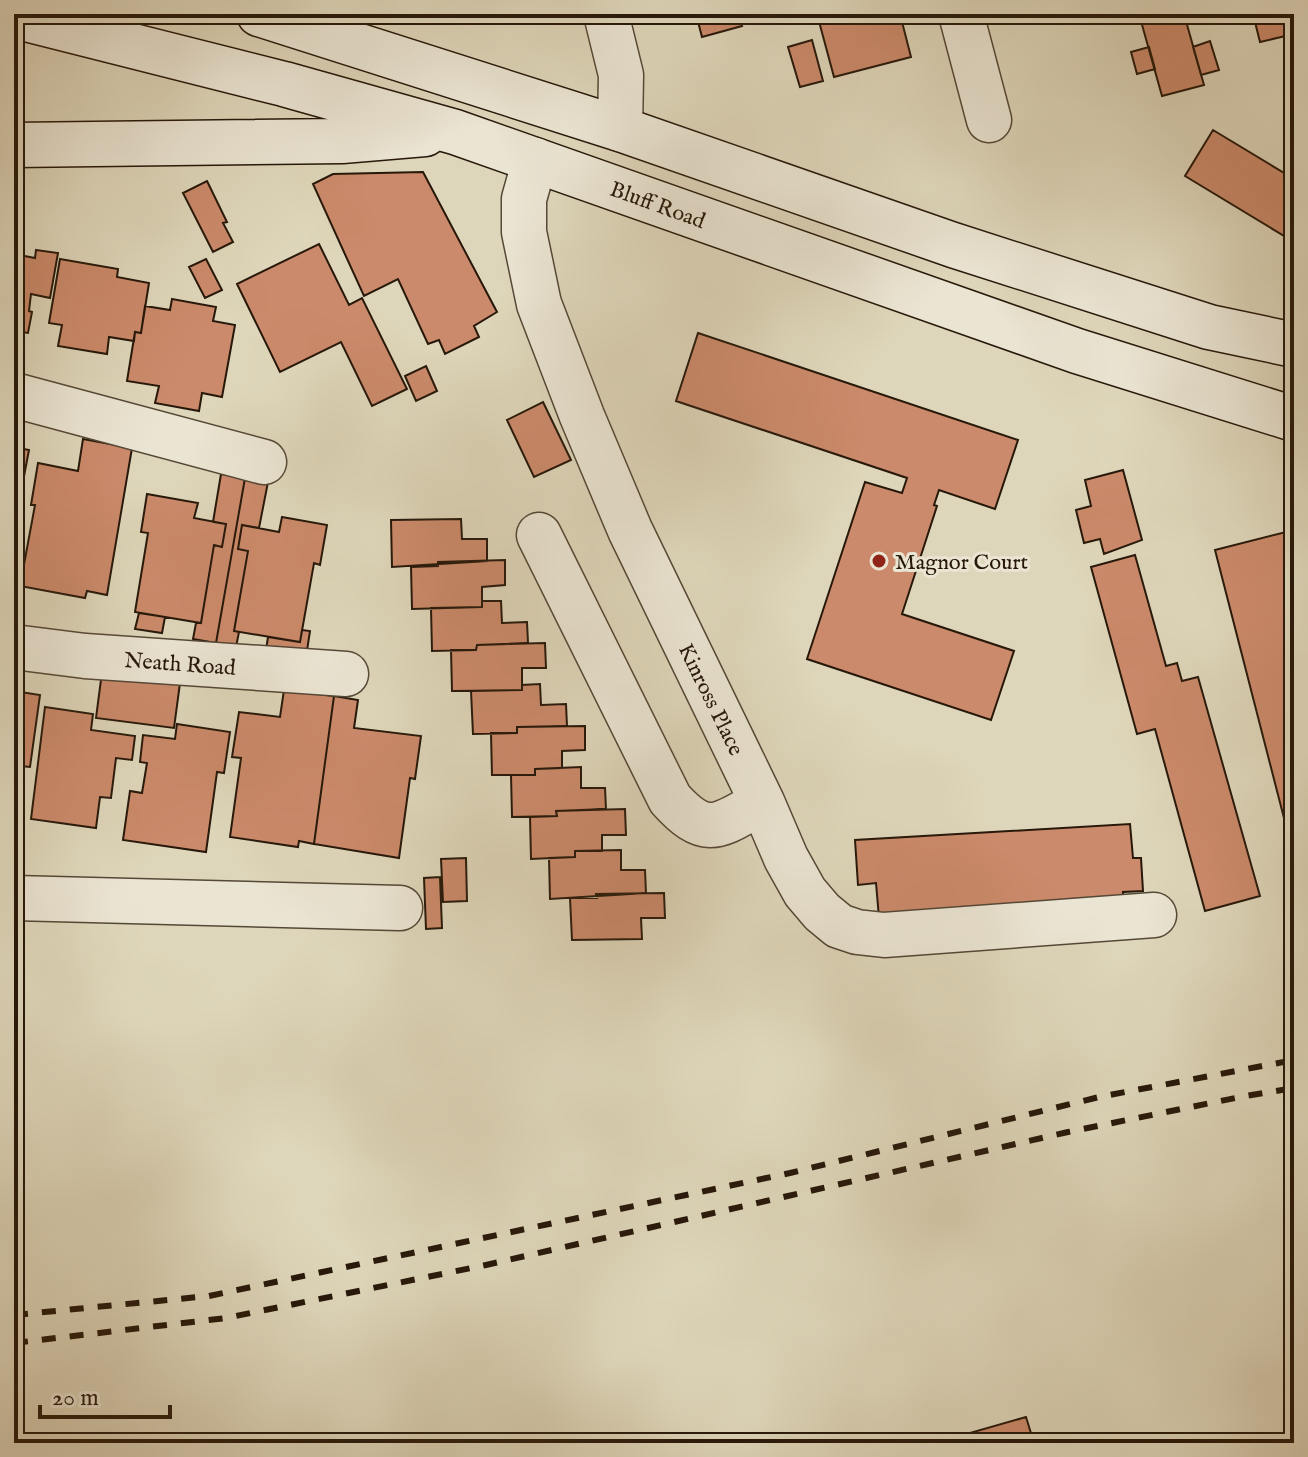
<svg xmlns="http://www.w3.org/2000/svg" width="1308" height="1457" font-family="'IM FELL English',serif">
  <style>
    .building { fill: #cb8a6b; stroke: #27180a; stroke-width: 2 }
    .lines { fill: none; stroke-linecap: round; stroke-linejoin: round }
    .minor-casing { stroke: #554836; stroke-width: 47 }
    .secondary-casing { stroke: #27180a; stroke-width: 47 }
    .minor { stroke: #eae4d2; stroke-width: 44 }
    .secondary { stroke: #eae4d2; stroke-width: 44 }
    .rail { stroke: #27180a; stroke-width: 6; stroke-dasharray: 14 14; stroke-linecap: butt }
    .poi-dot { fill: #8f2418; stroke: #eae4d2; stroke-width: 3 }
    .labels { text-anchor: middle; stroke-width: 6; stroke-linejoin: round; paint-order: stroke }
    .street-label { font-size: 22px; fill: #27180a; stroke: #eae4d2 }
    .poi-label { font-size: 22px; fill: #27180a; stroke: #eae4d2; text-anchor: start }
  </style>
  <rect width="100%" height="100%" fill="#ded6ba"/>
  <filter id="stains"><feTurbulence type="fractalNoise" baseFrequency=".0025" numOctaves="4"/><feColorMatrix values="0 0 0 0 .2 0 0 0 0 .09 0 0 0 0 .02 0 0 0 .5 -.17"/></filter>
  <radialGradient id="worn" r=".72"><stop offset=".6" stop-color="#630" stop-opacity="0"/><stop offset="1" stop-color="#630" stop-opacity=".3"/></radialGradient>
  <path class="building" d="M 696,14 L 768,14 L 740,21 L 742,26 L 702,37 Z
    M 817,14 L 900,14 L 911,57 L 834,77 Z
    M 1139,14 L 1184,14 L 1204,85 L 1162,96 Z
    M 1253,14 L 1294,14 L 1294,34 L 1260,42 Z
    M 812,40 L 823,81 L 800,87 L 788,47 Z
    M 1210,41 L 1219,70 L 1201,75 L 1193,47 Z
    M 1149,47 L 1155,69 L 1137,74 L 1131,52 Z
    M 1213,130 L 1294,179 L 1294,242 L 1185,176 Z
    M 423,172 L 497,312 L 474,326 L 479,337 L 445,354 L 439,340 L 428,344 L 398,279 L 364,296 L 313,184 L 333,174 Z
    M 207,181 L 227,222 L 223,223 L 233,242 L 213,252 L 183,193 Z
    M 319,244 L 349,305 L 362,298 L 407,389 L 372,406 L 341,342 L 280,372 L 237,284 Z
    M 36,250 L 58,253 L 50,298 L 31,294 L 29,311 L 32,312 L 28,333 L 14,331 L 14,254 L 35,258 Z
    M 60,259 L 118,269 L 117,277 L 149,283 L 141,333 L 135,332 L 134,341 L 109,337 L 107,354 L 58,346 L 62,325 L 49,323 Z
    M 206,259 L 222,290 L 205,298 L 189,267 Z
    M 172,299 L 216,307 L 213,321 L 235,325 L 222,397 L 202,393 L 199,411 L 155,403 L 159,386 L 127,381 L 135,332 L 141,333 L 145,306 L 170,310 Z
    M 698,333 L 1018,440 L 995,509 L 939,490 L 934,505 L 937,506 L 902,614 L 1014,651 L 991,720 L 807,659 L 865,482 L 902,493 L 907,478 L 676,401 Z
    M 426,366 L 437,391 L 416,401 L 405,376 Z
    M 543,402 L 571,460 L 534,477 L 507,420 Z
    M 83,439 L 132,448 L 107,595 L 87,591 L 85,598 L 20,586 L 35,505 L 31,505 L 38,463 L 78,471 Z
    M 14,447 L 29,450 L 21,492 L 14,492 Z
    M 1123,470 L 1142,540 L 1104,554 L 1100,539 L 1084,543 L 1076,510 L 1091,506 L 1085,480 Z
    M 221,474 L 245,478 L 216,643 L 193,639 L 196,623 L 201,623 L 214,545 L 222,547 L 226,524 L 213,522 Z
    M 245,478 L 268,482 L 259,528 L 242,525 L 238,549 L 248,551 L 234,631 L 239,632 L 236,647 L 216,643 Z
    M 147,494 L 198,503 L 194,518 L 226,524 L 222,547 L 214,545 L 201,623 L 135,612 L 148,533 L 141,532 Z
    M 282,517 L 327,525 L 320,565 L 314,563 L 300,642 L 234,631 L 248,551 L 238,549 L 242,525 L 279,532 Z
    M 461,519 L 462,539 L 487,539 L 487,561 L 392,567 L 391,520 Z
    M 1294,530 L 1294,857 L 1215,550 Z
    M 1135,555 L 1166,666 L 1177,663 L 1182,681 L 1198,677 L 1260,896 L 1205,911 L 1155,729 L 1137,734 L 1091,567 Z
    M 505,560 L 505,585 L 482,587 L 482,607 L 412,609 L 411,567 L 438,566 L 438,562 Z
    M 482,601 L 501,601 L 502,623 L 527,622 L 528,643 L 477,645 L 476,650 L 432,651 L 431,608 L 482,607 Z
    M 139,613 L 165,617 L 162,633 L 135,629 Z
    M 302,630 L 310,631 L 306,657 L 266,650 L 268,637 L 300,642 Z
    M 545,643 L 546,668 L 522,668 L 522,690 L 452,691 L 451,650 L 476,650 L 477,645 Z
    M 102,672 L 180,683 L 174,728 L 96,718 Z
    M 540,684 L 541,705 L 566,704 L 567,726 L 517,727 L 517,733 L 473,734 L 471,691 L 522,690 L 522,685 Z
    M 284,690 L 334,696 L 314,844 L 299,841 L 298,847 L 230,837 L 241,758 L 232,757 L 239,712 L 280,717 Z
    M 14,691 L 40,695 L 30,767 L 20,766 L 14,811 Z
    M 334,696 L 358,700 L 354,728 L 421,736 L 415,779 L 410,778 L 399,858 L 314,844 Z
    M 45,707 L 93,714 L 91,730 L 135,736 L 132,760 L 116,758 L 111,798 L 100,797 L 96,828 L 31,819 Z
    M 177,724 L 230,732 L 224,773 L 217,772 L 206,852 L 123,840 L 130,791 L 142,793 L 147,763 L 140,762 L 143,735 L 175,739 Z
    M 585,726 L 585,750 L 562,751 L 562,768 L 535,769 L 535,775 L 492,775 L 491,733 L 517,733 L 517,727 Z
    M 581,767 L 581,788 L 605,788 L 606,809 L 556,811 L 557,816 L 512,817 L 511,775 L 535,775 L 535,769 Z
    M 625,809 L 626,835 L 602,835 L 602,851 L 575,851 L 575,857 L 531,859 L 530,817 L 557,816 L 556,811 Z
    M 1130,824 L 1133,858 L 1141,858 L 1143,891 L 1123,892 L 1124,904 L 879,918 L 876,883 L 858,885 L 855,840 Z
    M 621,850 L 621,870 L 645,870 L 646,893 L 550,899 L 549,858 L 575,857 L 575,851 Z
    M 466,858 L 467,901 L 443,902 L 441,859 Z
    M 440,877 L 442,928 L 426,929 L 424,878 Z
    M 664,893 L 665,918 L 641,918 L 642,939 L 572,940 L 570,898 L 597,898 L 596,894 Z
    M 1026,1417 L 1034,1443 L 935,1443 Z"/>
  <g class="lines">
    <g class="minor-casing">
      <path id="minor" d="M 606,14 L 621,75 L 620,129
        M 961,14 L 989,120
        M 535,160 L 524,199 L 524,232 L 539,304 L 582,416 L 630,530 L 762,802 L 786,858 L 805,892 L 822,912 L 839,926 L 857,932 L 884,935 L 1154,915
        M 14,395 L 264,462
        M 539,535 L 670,799 C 707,840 719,826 762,802
        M 14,647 L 85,656 L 346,674
        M 14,898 L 400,908"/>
    </g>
    <g class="secondary-casing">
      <path id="secondary" d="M 259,14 L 620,129 L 953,245 L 1209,327 L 1294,345
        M 14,16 L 284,84 L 455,132 L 1077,351 L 1294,419
        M 14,145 L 342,141 L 425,134"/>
    </g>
    <use href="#minor" class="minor"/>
    <use href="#secondary" class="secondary"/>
    <path class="rail" d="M 14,1315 L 209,1296 L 790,1173 L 1099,1097 L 1294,1060
      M 14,1343 L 226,1318 L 486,1265 L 1068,1132 L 1245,1096 L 1294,1088"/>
  </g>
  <circle class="poi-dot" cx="879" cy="561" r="8"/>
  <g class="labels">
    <g class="street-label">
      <text transform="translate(658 204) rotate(20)" y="8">Bluff Road</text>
      <text transform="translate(180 663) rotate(4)" y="8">Neath Road</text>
      <text transform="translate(712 699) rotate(64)" y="8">Kinross Place</text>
    </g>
    <g class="poi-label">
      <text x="895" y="569">Magnor Court</text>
    </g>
  </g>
  <rect width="1308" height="1457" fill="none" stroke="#ded6ba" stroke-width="48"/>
  <rect x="16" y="16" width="1276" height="1425" fill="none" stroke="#27180a" stroke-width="4"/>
  <rect x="24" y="24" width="1260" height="1409" fill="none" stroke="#27180a" stroke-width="2"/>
  <path d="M40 1405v12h130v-12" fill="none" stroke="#27180a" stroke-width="4"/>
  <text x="52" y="1405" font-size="24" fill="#27180a" stroke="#eae4d2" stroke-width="6" paint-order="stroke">20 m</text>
  <rect width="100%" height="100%" filter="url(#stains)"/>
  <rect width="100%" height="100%" fill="url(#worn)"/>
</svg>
